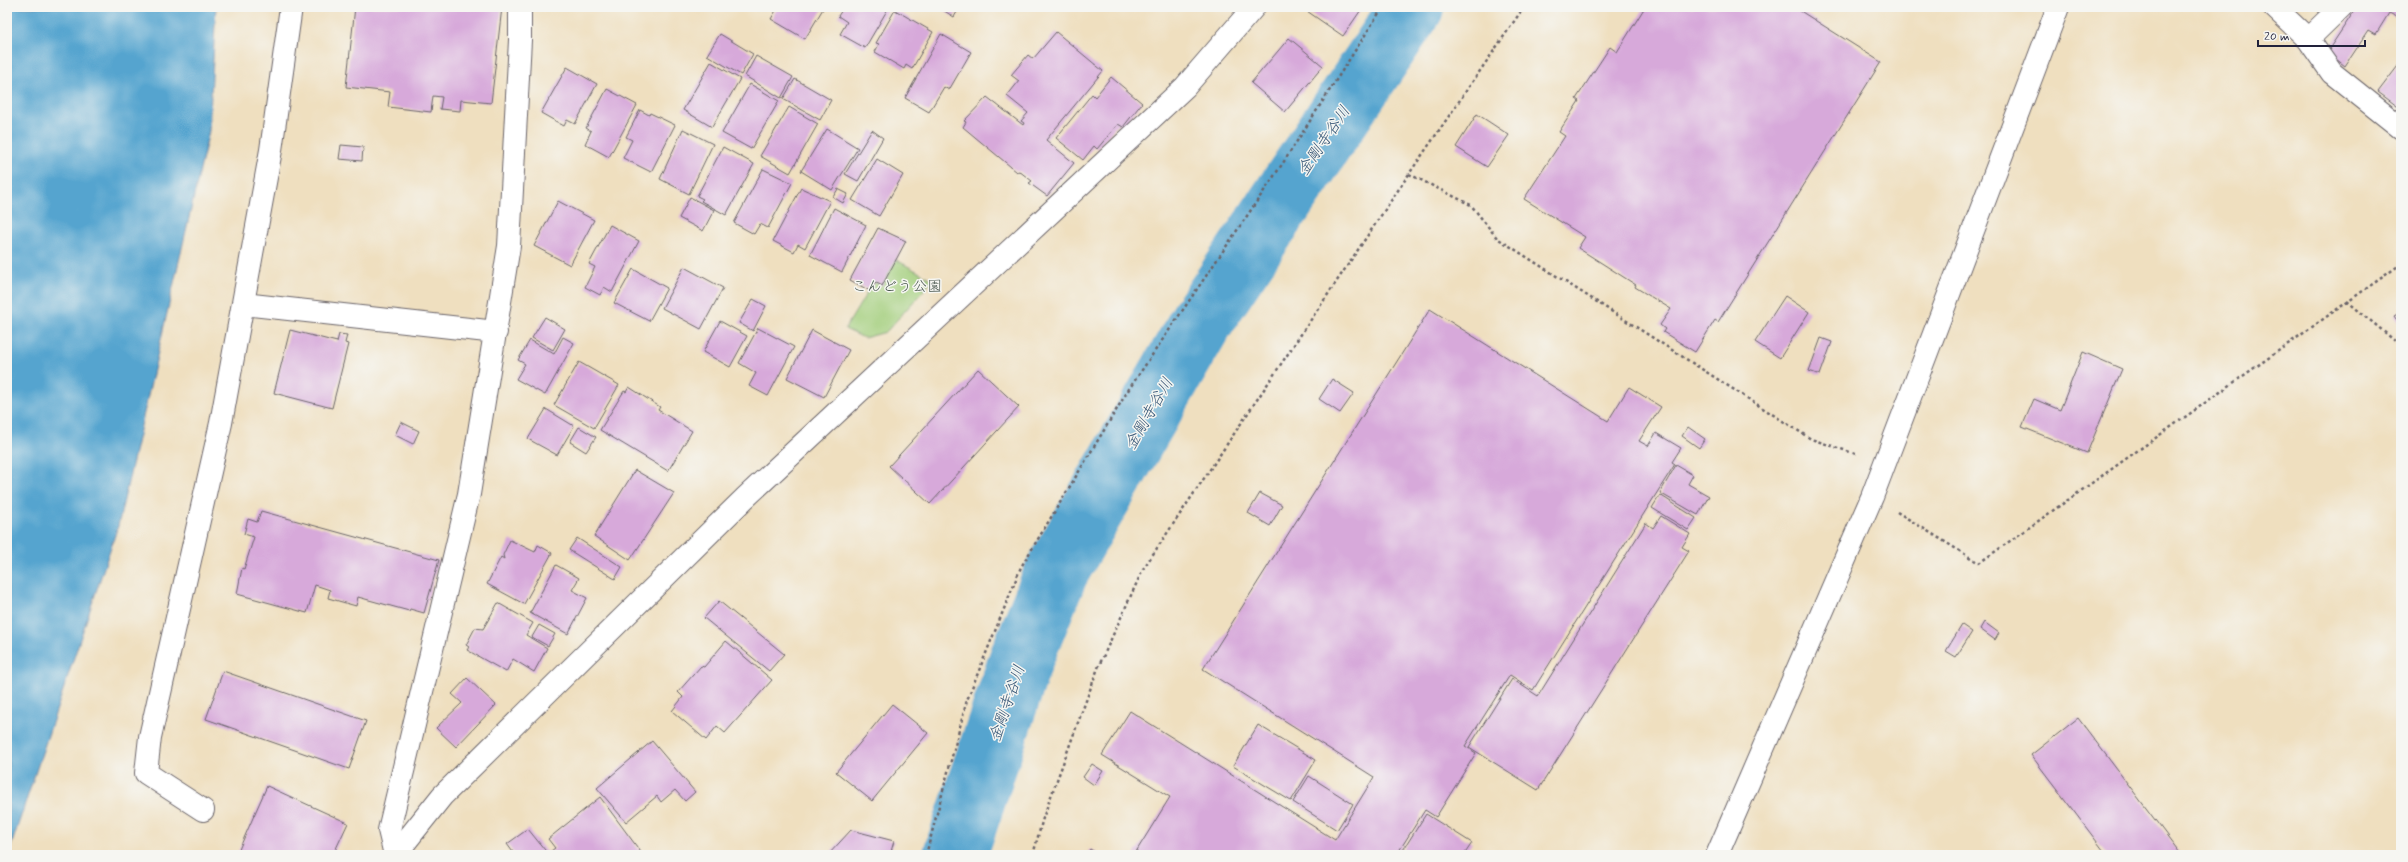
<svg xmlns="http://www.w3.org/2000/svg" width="2408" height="862" font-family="Mynerve,'Klee One',sans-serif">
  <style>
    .green { fill: #a2ce7a; stroke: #62785a }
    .water { fill: #55a4cf; stroke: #3c6385 }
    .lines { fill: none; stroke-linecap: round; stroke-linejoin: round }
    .river { stroke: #55a4cf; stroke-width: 64 }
    .building { fill: #d7a9da }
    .minor-casing { stroke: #6a6469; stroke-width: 24 }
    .path { stroke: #6a6469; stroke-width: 2.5; stroke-dasharray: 3 3; stroke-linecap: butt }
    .minor { stroke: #fff; stroke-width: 22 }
    .labels { text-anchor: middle; stroke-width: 3; stroke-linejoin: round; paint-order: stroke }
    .park-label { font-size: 15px; fill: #48564e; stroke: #f6f6f2 }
    .water-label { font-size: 16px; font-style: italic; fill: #365676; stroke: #f6f6f2 }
  </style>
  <rect width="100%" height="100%" fill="#f6f6f2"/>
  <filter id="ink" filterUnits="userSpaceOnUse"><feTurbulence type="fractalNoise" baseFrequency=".025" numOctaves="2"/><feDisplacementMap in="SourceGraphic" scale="8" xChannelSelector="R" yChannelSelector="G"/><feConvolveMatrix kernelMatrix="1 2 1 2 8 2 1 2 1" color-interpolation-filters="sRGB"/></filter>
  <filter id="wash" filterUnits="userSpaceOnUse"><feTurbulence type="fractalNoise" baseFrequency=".012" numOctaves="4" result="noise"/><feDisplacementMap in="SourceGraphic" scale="16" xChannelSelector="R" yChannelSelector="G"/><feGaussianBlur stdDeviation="0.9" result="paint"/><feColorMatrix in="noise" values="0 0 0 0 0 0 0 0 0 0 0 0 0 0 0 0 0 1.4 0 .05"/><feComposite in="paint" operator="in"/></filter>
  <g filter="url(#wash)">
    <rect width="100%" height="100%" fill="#efdfbf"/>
    <path class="green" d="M 889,256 L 933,280 L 886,332 L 864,338 L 845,329 Z"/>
    <path class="water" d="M 7,7 L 216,7 L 209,131 L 118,526 L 8,855 Z"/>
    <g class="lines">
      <path class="river" d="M 955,855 L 1021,659 L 1057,571 L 1202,320 L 1412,7"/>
    </g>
    <g id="blocks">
      <path class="building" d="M 355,7 L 502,7 L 491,103 L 461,100 L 460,111 L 440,109 L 442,97 L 433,96 L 431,112 L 388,107 L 390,92 L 346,87 Z
        M 778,7 L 824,7 L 805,39 L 771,19 Z
        M 844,7 L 889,7 L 865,48 L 840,34 L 847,22 L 838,16 Z
        M 938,7 L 960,7 L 954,17 Z
        M 1306,7 L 1363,7 L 1343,36 L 1304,9 Z
        M 1645,7 L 1794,7 L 1881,62 L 1718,322 L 1715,320 L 1695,352 L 1663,332 L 1665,329 L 1660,325 L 1671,309 L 1635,287 L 1636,285 L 1578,248 L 1585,237 L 1524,199 L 1565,136 L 1559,132 L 1579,101 L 1576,99 L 1610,47 L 1617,52 Z
        M 2357,7 L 2401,7 L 2401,12 L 2397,17 L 2389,13 L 2376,34 L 2369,30 L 2345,66 L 2327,52 Z
        M 895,10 L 933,32 L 912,69 L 906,65 L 904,69 L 875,52 L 879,44 L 876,43 Z
        M 1056,32 L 1103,71 L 1046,140 L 1074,163 L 1047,196 L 1029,183 L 1032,181 L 1019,171 L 1017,172 L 963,127 L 966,122 L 964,121 L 987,97 L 1023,125 L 1024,123 L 1021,121 L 1028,113 L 1007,96 L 1019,81 L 1011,75 L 1028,55 L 1033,59 Z
        M 720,34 L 753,54 L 741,75 L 707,55 Z
        M 941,34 L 971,52 L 949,90 L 944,87 L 929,112 L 905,98 Z
        M 1289,38 L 1323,66 L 1285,112 L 1251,83 Z
        M 756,56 L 793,77 L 781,98 L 745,76 Z
        M 711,62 L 740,79 L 712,127 L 683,110 Z
        M 2401,62 L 2401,109 L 2378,92 Z
        M 567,67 L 597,84 L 575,124 L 567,120 L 564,126 L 541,113 Z
        M 1111,77 L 1142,103 L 1123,127 L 1118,124 L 1097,149 L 1094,146 L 1083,160 L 1056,138 L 1092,94 L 1095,97 Z
        M 795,79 L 831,100 L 820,120 L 783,99 Z
        M 750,84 L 779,101 L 751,149 L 722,133 Z
        M 607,89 L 637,105 L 609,157 L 585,144 L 591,131 L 586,128 Z
        M 789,107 L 818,124 L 790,173 L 760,156 Z
        M 640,110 L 649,115 L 650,113 L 675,125 L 651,172 L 623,158 L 632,140 L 626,137 Z
        M 1477,114 L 1509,135 L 1487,167 L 1456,147 Z
        M 683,129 L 713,144 L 689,194 L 660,179 Z
        M 827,129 L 858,148 L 832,190 L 801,171 Z
        M 872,130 L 883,138 L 858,181 L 845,174 Z
        M 341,145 L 363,147 L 362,161 L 339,159 Z
        M 723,147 L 754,164 L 726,215 L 701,201 L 703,199 L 697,196 Z
        M 877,159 L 903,175 L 879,216 L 852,200 Z
        M 763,169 L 792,183 L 768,228 L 760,224 L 754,234 L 734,223 Z
        M 801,188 L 830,201 L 805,248 L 798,244 L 794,252 L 773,241 Z
        M 838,189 L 848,194 L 843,203 L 833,197 Z
        M 690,197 L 714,210 L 703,231 L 679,218 Z
        M 558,201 L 594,220 L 570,265 L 534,246 Z
        M 834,208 L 866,225 L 842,272 L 810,255 Z
        M 610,225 L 639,241 L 612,292 L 604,287 L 600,295 L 585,287 L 595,267 L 589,264 Z
        M 878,228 L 906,241 L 882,286 L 875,282 L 870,291 L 850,280 Z
        M 684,267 L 723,288 L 701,329 L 662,308 Z
        M 633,269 L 667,288 L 649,321 L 614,303 Z
        M 1785,296 L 1809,312 L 1780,358 L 1755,342 Z
        M 753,299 L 766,306 L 753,331 L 739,323 Z
        M 1430,309 L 1608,421 L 1629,387 L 1661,407 L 1639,441 L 1648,446 L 1656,433 L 1681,448 L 1672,462 L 1675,464 L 1533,690 L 1510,675 L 1465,746 L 1476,753 L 1436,817 L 1425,810 L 1397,854 L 1399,855 L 1134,855 L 1170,797 L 1102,755 L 1130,711 L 1335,840 L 1374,777 L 1203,669 Z
        M 2401,312 L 2401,326 L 2394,316 Z
        M 545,317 L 565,329 L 553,350 L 532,338 Z
        M 720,321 L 747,336 L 730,367 L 703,352 Z
        M 758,328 L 794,347 L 768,396 L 749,386 L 756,373 L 739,363 Z
        M 290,330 L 337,342 L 339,334 L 347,335 L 345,343 L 348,344 L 332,408 L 274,393 Z
        M 812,330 L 849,350 L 824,397 L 787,378 Z
        M 563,337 L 574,343 L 545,395 L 516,379 L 525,364 L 518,360 L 530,340 L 554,354 Z
        M 1821,338 L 1832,342 L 1820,375 L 1809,371 Z
        M 2083,352 L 2122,369 L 2087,453 L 2022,427 L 2034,399 L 2060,410 Z
        M 579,362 L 619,385 L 594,428 L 554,405 Z
        M 978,369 L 1019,407 L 930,504 L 889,466 Z
        M 1332,379 L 1354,393 L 1340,413 L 1319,399 Z
        M 629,387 L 660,407 L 658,410 L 692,431 L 668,471 L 600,430 L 624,391 L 626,392 Z
        M 546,409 L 574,426 L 557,455 L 528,439 Z
        M 401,422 L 419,431 L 413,444 L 395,435 Z
        M 579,427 L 596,437 L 586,452 L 570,442 Z
        M 1688,427 L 1705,439 L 1699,448 L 1682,436 Z
        M 1676,465 L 1693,475 L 1688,484 L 1709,496 L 1698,515 L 1660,493 Z
        M 635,470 L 674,493 L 630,560 L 594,536 Z
        M 1260,493 L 1282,505 L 1270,526 L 1248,513 Z
        M 1660,495 L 1696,518 L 1688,530 L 1652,508 Z
        M 261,511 L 439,560 L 424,613 L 410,609 L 409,611 L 358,597 L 356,606 L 328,598 L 330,590 L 315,585 L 307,613 L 237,594 L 242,568 L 244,569 L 254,537 L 244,534 L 248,519 L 257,522 Z
        M 1661,516 L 1690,534 L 1682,547 L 1689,551 L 1538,790 L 1469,747 L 1512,679 L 1538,696 L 1646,523 L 1653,528 Z
        M 577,538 L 622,567 L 615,579 L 569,550 Z
        M 510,540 L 535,552 L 538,545 L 552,553 L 524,604 L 487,584 L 501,557 L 504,559 L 503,555 Z
        M 556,565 L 579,578 L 572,590 L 587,598 L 568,634 L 530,613 Z
        M 719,601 L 784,654 L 769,671 L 704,618 Z
        M 498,603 L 533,623 L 526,635 L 547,648 L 534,672 L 513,659 L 506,672 L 467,650 L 469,647 L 466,645 L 475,628 L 483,629 Z
        M 1984,622 L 1999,633 L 1995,640 L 1980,629 Z
        M 539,625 L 555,634 L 548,646 L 532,637 Z
        M 1962,625 L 1972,632 L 1956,657 L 1946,651 Z
        M 726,641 L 772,680 L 725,733 L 717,726 L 706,740 L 672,711 L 683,697 L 678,692 L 701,666 L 704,667 Z
        M 223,671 L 366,721 L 349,769 L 206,719 Z
        M 467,678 L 496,705 L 456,747 L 436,728 L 462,703 L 452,694 Z
        M 892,704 L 928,733 L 872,801 L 836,772 Z
        M 2078,718 L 2180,853 L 2182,855 L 2107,855 L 2031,755 Z
        M 1258,725 L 1316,760 L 1291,801 L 1233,766 Z
        M 652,741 L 695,792 L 685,801 L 675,790 L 661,802 L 657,796 L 626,822 L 597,788 Z
        M 1092,764 L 1103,771 L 1094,785 L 1083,777 Z
        M 1309,776 L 1353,804 L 1337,830 L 1293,802 Z
        M 267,786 L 348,823 L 333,855 L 237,854 Z
        M 600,797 L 643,855 L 554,855 L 551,851 L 555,848 L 548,839 Z
        M 1426,814 L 1472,843 L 1464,855 L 1400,855 Z
        M 528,829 L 549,855 L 515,855 L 507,844 Z
        M 851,830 L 894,841 L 890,855 L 828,855 Z
        M 1090,849 L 1098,854 L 1097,855 L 1086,855 Z"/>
    </g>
  </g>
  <g filter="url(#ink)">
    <use href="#blocks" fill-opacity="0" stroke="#6a6469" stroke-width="1"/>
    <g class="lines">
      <g class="minor-casing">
        <path id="minor" d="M 2274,7 L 2308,39 L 2332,73 L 2401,128
          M 2308,39 L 2341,7
          M 243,304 L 496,332
          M 203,810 L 146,773 L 150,737 L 221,423 L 271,150 L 291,7
          M 395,855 L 442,796 L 745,498 L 1185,87 L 1254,7
          M 395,855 L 389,830 L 469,494 L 509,246 L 520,40 L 520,7
          M 1717,855 L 1872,497 L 2058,7"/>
      </g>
      <path class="path" d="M 1409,174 L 1471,205 L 1497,238 L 1811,439 L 1856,454
        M 2347,301 L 2401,346
        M 1897,512 L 1979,563 L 2401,264
        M 926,855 L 967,700 L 1021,567 L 1129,389 L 1283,163 L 1383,7
        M 1033,855 L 1043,818 L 1098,668 L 1143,569 L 1409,174 L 1524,7"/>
      <use href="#minor" class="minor"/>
    </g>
  </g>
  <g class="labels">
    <g class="park-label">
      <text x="897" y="291">こんどう公園</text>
    </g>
    <g class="water-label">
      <text transform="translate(1323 140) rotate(-56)" y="6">金剛寺谷川</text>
      <text transform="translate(1148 413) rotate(-60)" y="6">金剛寺谷川</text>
      <text transform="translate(1006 703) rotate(-71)" y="6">金剛寺谷川</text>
    </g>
  </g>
  <rect width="2408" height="862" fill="none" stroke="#f6f6f2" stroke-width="24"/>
  <path d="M2258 40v6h107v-6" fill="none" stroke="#22223b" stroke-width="2"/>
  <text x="2264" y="40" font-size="12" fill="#22223b" stroke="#f6f6f2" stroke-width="3" paint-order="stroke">20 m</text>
</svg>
